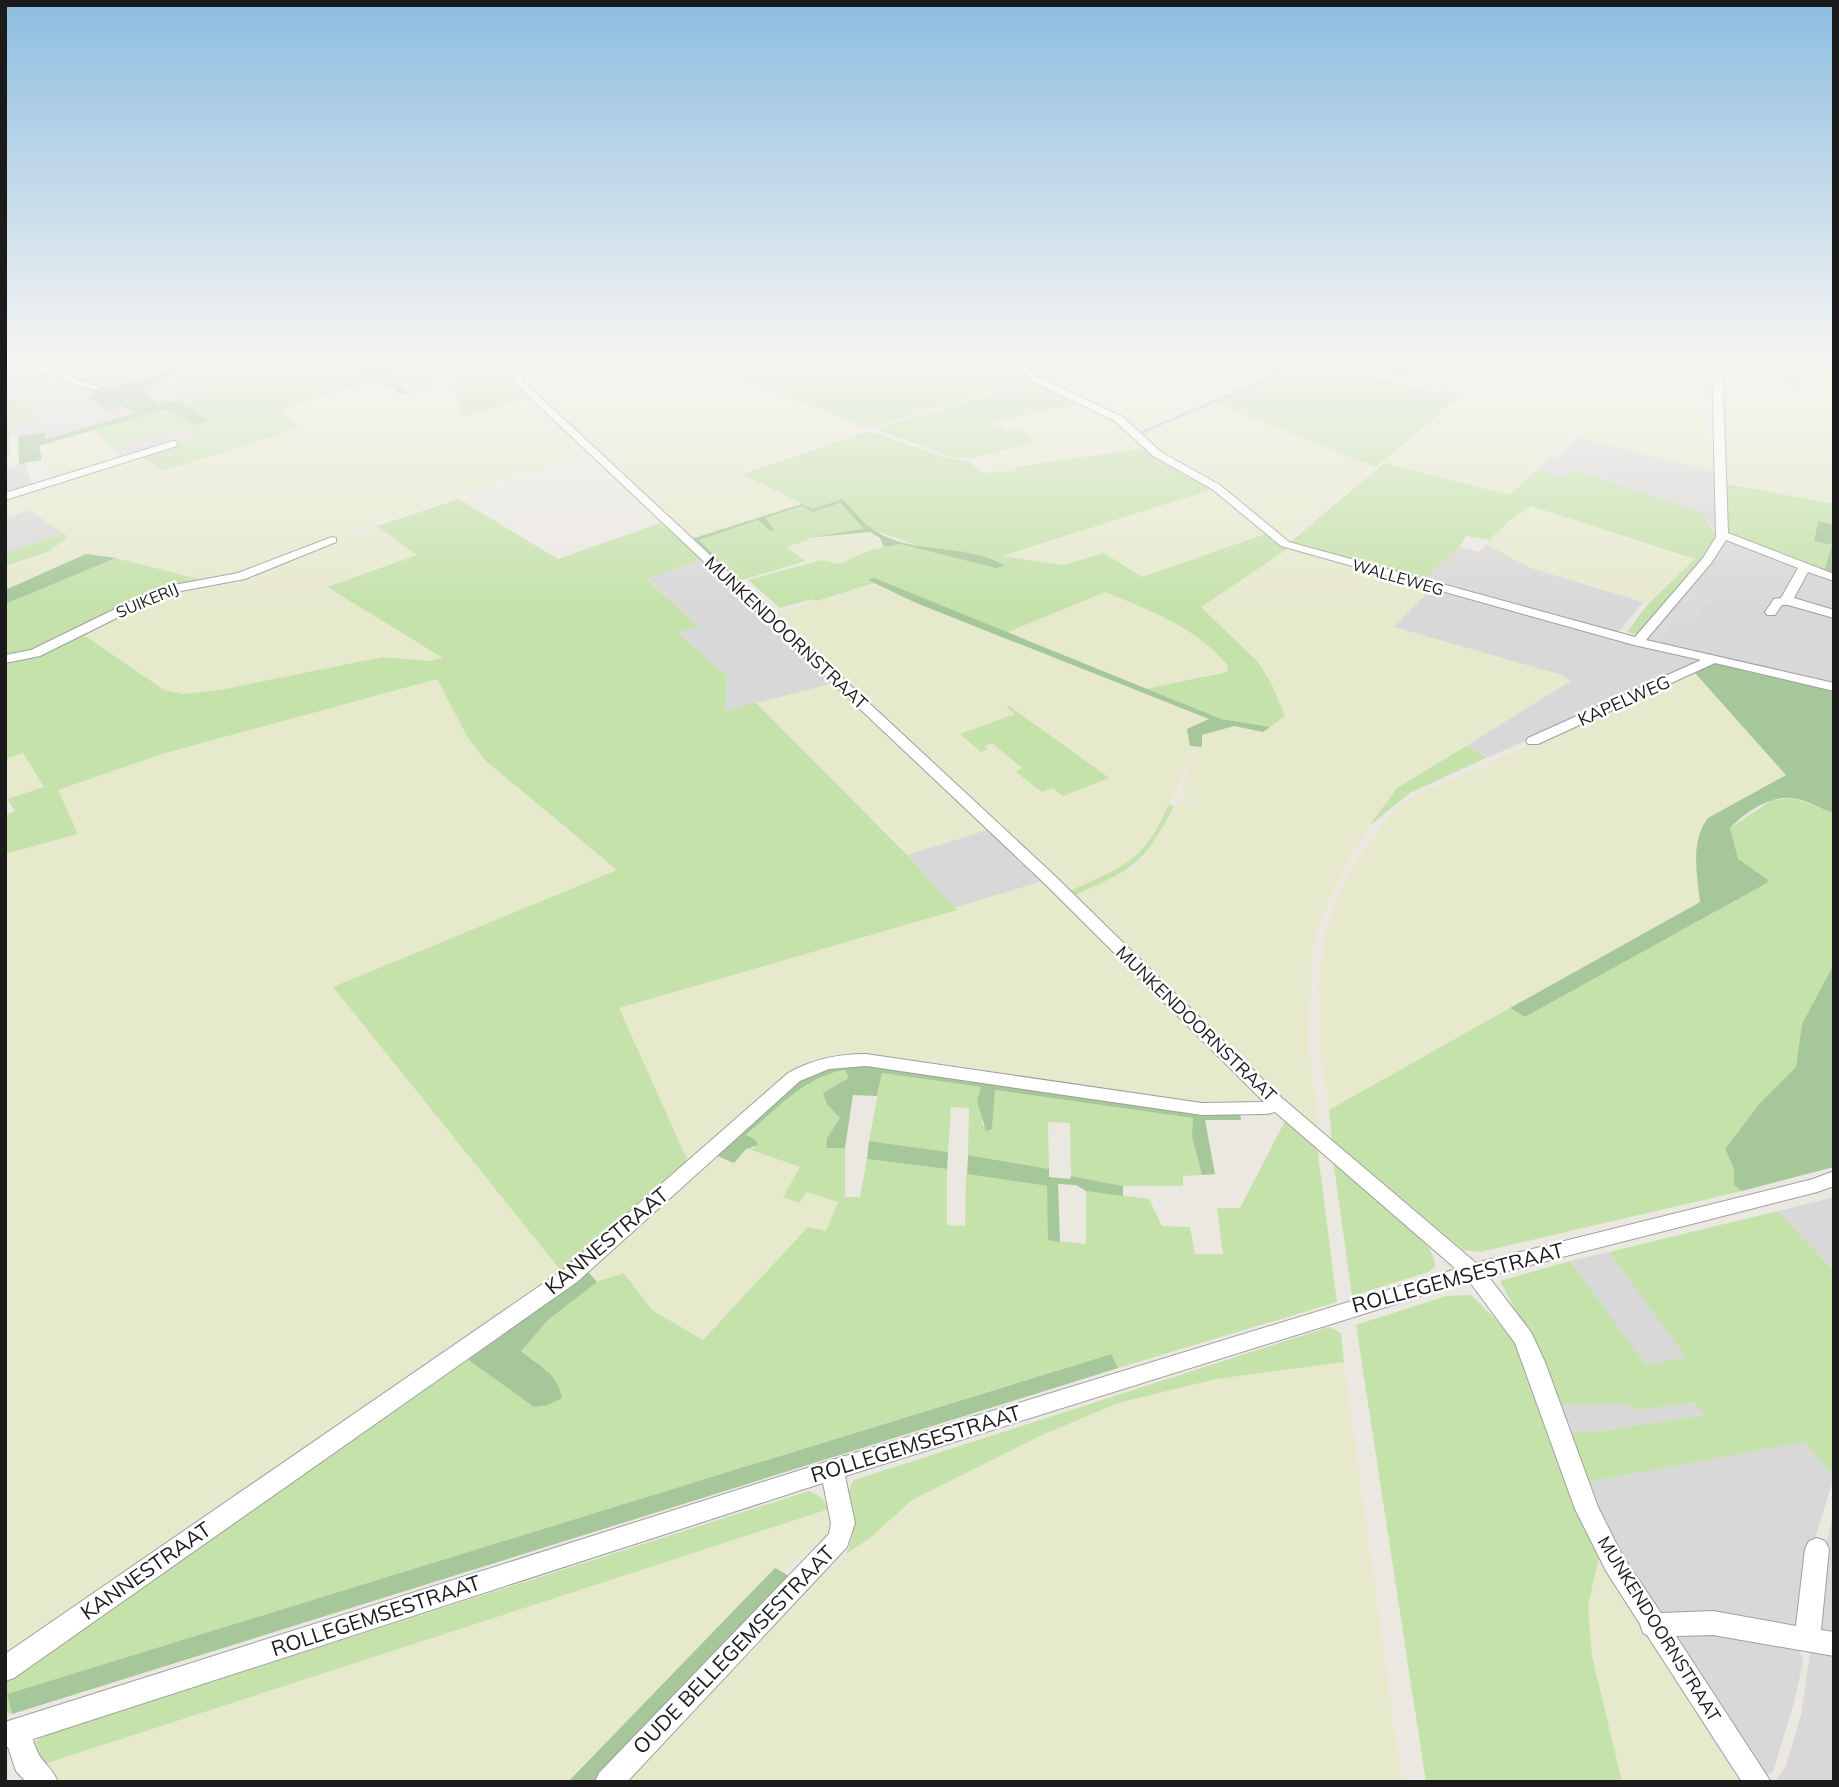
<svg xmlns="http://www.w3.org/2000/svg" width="1839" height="1787" font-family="Mulish,sans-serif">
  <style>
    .residential { fill: #d9d8d8 }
    .farmland { fill: #e7e9cd; fill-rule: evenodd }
    .grass { fill: #c5e2aa }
    .forest { fill: #a6c799 }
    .parking { fill: #dbdbdb }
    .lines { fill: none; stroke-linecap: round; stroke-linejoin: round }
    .stream { stroke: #a5cad5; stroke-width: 2.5 }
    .minor-casing { stroke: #9f9f9f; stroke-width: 2 }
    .minor { fill: #fff; fill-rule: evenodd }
    .labels { text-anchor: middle; stroke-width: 5; stroke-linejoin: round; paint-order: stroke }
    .far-street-label { font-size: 16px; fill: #1b1b1b; stroke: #fff }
    .street-label { font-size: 18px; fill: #1b1b1b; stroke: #fff }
    .near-street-label { font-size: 21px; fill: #1b1b1b; stroke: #fff }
  </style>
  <rect width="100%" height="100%" fill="#ebe8e1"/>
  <path class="residential" d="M 23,357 L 177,360 L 288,357 L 295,360 L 175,396 L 177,402 L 157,405 L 147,393 L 160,381 L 179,372 L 148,375 L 127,384 L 98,387 Z
    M 421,357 L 433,357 L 428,358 L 431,389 L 405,392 L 378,381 L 390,377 L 390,371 L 379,366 Z
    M 450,357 L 512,357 L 512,378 L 478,386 L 473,368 L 452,370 Z
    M 1016,357 L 1100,357 L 1116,365 L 1051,384 L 1032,373 Z
    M 1721,357 L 1728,357 L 1811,373 L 1802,388 L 1720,373 Z
    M 13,361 L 91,390 L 88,391 L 95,395 L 87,396 L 137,413 L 45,439 L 45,433 L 10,436 L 10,426 L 38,419 L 20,399 L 5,401 L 5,362 Z
    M 187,429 L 200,436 L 122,459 L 111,447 Z
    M 1578,438 L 1716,472 L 1716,532 L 1705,519 L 1536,471 L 1552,456 L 1558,458 Z
    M 25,463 L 34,488 L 5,496 L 5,469 Z
    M 30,510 L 63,533 L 5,553 L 5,518 Z
    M 1730,541 L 1794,565 L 1799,571 L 1780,603 L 1834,616 L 1834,684 L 1656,643 L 1683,590 L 1724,542 Z
    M 1487,544 L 1528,567 L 1643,602 L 1617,634 L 1422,581 L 1460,547 L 1479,552 Z
    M 703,559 L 835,683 L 725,712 L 727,676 L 678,633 L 697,625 L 647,578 Z
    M 1807,572 L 1834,580 L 1834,611 L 1791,599 Z
    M 1432,588 L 1603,636 L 1709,661 L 1489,757 L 1466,746 L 1570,680 L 1394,627 Z
    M 990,829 L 1043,881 L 957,910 L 907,855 Z
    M 1834,1197 L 1834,1271 L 1778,1211 Z
    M 1609,1252 L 1687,1357 L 1646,1365 L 1570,1261 Z
    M 1697,1403 L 1705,1415 L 1602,1431 L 1566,1432 L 1557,1405 L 1628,1404 L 1631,1410 Z
    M 1804,1442 L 1834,1477 L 1816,1535 L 1802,1629 L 1659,1619 L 1606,1530 L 1583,1483 Z
    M 1834,1507 L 1834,1639 L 1814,1637 L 1821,1573 Z
    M 1662,1626 L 1797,1641 L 1803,1661 L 1795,1699 L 1773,1772 L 1765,1775 Z
    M 1811,1646 L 1834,1649 L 1834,1782 L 1774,1782 L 1786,1766 L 1801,1715 Z"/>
  <path class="farmland" d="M 450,357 L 460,418 L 531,397 L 591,453 L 370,525 L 242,574 L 203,580 L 111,556 L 86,554 L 5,590 L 5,566 L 50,551 L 68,537 L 30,510 L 5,518 L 5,498 L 140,456 L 163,471 L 299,428 L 282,411 L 371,382 L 393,387 L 400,394 L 430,389 L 428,358 Z
    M 518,357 L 722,357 L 705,363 L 869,429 L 725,477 L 647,498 L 522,379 L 518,373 Z
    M 1100,357 L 1297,357 L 1298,358 L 1266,376 L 1138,431 L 1125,420 L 1051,384 L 1115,365 Z
    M 1464,357 L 1706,357 L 1706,443 L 1715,445 L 1716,472 L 1578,438 L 1601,417 L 1637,423 L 1597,414 L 1510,495 L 1384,463 L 1475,389 L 1479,380 Z
    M 1728,357 L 1834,357 L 1834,504 L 1722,483 L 1720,373 L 1802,388 L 1811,374 Z
    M 1347,362 L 1404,375 L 1418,365 L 1454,372 L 1467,369 L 1474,382 L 1471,388 L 1447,389 L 1440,393 L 1337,369 Z
    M 1216,403 L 1376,467 L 1285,541 L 1163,454 L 1143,434 Z
    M 1081,404 L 1109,415 L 1145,448 L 1015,466 L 1017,471 L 999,472 L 978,457 L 1034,440 L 1020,430 L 1006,432 L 992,422 Z
    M 94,429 L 122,459 L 52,482 L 38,446 Z
    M 742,474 L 802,504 L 691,539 L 650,500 Z
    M 1213,489 L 1265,534 L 1142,577 L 1104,553 L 1063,565 L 1000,556 Z
    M 1531,506 L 1695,559 L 1649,603 L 1528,567 L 1487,544 L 1490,537 Z
    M 377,526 L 418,555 L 327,588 L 444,658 L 428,661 L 383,657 L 220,690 L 183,694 L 164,690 L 81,633 L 163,591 L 218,582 Z
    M 870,532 L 880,539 L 884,547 L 839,564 L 821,560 L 809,563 L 785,547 L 832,534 L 847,533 L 851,536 Z
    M 1289,548 L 1432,588 L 1394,627 L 1562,675 L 1571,681 L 1397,788 L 1352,852 L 1319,924 L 1311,960 L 1309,1050 L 1319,1124 L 1313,1126 L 1074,896 L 1131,869 L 1145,857 L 1174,806 L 1178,807 L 1181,801 L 1213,803 L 1179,797 L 1202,735 L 1234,726 L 1263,732 L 1234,638 L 1201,606 Z
    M 874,583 L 916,603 L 1210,720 L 1190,746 L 1196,746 L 1161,824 L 1138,856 L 1122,868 L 1070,891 L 773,614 ZM 1016,714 L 1042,792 L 1017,771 L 1023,769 L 992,743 L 984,746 Z
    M 1105,592 L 1188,630 L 1212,646 L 1229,670 L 1145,689 L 1006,633 Z
    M 1695,673 L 1786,775 L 1708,818 L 1696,857 L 1700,901 L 1329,1110 L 1320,1052 L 1318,986 L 1325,934 L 1337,898 L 1354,864 L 1392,813 L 1410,798 Z
    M 437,679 L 468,738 L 527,796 L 617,870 L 334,987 L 562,1272 L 5,1663 L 5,854 L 78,834 L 58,790 L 162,754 Z
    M 835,683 L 990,829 L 907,855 L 756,703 Z
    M 23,753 L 44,787 L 5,800 L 5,759 Z
    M 1043,881 L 1263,1099 L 1260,1103 L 1197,1104 L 978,1070 L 838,1054 L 822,1057 L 799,1068 L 689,1164 L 618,1008 Z
    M 746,1148 L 800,1167 L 783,1197 L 807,1192 L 838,1202 L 826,1231 L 808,1227 L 703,1340 L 652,1310 L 624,1273 L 597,1282 L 584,1267 L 713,1154 Z
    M 1344,1362 L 1402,1782 L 626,1782 L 806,1591 L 846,1554 L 870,1538 L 912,1500 L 1042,1435 L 1118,1403 L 1216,1379 Z
    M 829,1509 L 830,1524 L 826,1536 L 782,1572 L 775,1568 L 568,1782 L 57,1782 L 41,1765 Z
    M 1599,1556 L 1742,1782 L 1622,1782 L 1592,1656 L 1588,1606 Z"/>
  <path class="grass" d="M 288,357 L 357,357 L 369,381 L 282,410 L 300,428 L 163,471 L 140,456 L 200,436 L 187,429 L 111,447 L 94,429 L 166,408 L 195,425 L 207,423 L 177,402 L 175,396 L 294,360 Z
    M 722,357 L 1010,357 L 1033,379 L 869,429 L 704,363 Z
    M 1297,357 L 1445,357 L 1391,364 L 1381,370 L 1347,362 L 1337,368 L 1440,393 L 1445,390 L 1464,394 L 1376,467 L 1216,403 L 1144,432 L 1161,455 L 1138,433 L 1237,392 Z
    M 473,368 L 478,385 L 487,384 L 486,381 L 512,378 L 531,397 L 460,418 L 452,370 Z
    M 1034,380 L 1082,404 L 993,422 L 1006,432 L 1019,429 L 1035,441 L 974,458 L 955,458 L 876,429 Z
    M 20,399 L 38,419 L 10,426 L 11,454 L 5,455 L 5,401 Z
    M 869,431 L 947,458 L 969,461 L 982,473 L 1017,471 L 1015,467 L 1145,448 L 1213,489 L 1002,556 L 1063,565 L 1104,553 L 1142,577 L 1265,534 L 1289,548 L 1201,607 L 1258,662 L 1272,685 L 1285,716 L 1270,727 L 1221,719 L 1145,689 L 1227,672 L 1228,666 C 1197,627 1150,611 1105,592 L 1006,633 L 869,580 L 874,583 L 816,601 L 812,599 L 780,608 L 748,580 L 821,560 L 839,564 L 870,550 L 900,544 L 931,550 L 873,530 L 842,500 L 813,509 L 742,474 Z
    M 1384,463 L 1510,495 L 1536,471 L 1566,478 L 1575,470 L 1705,514 L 1706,521 L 1717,535 L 1713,548 L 1638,635 L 1627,632 L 1649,603 L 1695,559 L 1531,506 L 1508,522 L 1489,540 L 1466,536 L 1460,547 L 1422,581 L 1289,543 Z
    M 1722,483 L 1834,504 L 1834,525 L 1818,522 L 1814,540 L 1832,545 L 1824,571 L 1730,534 L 1726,530 Z
    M 459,499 L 558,559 L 660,523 L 703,559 L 647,579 L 698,626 L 678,633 L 727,676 L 725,711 L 756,703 L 907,855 L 957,910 L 619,1008 L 689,1164 L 562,1272 L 333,987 L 617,870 L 486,761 L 468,738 L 437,679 L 162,754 L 58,790 L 78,834 L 5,854 L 5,815 L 15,811 L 7,799 L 44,787 L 23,753 L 5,759 L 5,661 L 81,633 L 164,690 L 183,694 L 220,690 L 383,657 L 428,661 L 443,658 L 327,587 L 417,555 L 377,526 Z
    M 840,503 L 865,530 L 807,538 L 809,540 L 786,547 L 806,561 L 742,580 L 737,580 L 717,564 L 698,540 L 758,520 L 770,531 L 775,529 L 764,518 L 802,506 L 813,512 Z
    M 63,533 L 68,537 L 50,551 L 5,566 L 5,553 Z
    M 116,558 L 203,580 C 131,588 75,645 5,657 L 5,604 Z
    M 1009,706 L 1097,769 L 1109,778 L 1063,796 L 1052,788 L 1042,792 L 1016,772 L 1022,768 L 992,743 L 984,746 L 988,749 L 981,752 L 960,734 L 1015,714 L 1006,707 Z
    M 1466,746 L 1488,757 L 1410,793 L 1369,826 L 1397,788 Z
    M 1793,798 L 1834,813 L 1834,964 L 1802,1024 L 1796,1067 L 1760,1103 L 1725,1149 L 1734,1169 L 1734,1185 L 1742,1191 L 1480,1252 L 1463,1250 L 1332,1140 L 1329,1110 L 1510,1008 L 1525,1017 L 1767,883 L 1769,879 L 1737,859 L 1730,828 L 1772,800 Z
    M 1168,805 L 1174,806 C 1142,867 1135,867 1074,896 L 1070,891 C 1121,868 1146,861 1168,805 Z
    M 846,1070 L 850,1078 L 840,1084 L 838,1114 L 840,1118 L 826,1148 L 845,1148 L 845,1197 L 860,1197 L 867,1159 L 947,1169 L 947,1225 L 965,1226 L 966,1174 L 1047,1186 L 1049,1240 L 1086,1244 L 1086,1191 L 1149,1199 L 1162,1226 L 1190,1227 L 1195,1254 L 1223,1254 L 1217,1208 L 1240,1208 L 1285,1121 L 1317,1146 L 1337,1302 L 1118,1368 L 1110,1354 L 7,1694 L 12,1714 L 5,1713 L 5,1674 L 463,1356 L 549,1371 L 521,1351 L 549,1319 L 593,1283 L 624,1273 L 652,1310 L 703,1340 L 808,1227 L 826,1231 L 838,1202 L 807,1192 L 799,1203 L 783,1197 L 800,1167 L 746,1148 L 756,1148 L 746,1136 C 775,1110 805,1075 846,1070 Z
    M 882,1073 L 981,1087 L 982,1124 L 992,1129 L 994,1090 L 1194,1118 L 1192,1137 L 1202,1175 L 1183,1176 L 1183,1186 L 1123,1186 L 1071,1176 L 1070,1123 L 1048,1122 L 1049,1169 L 968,1155 L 969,1108 L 951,1107 L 948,1152 L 869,1141 Z
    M 1333,1159 C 1355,1177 1439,1239 1435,1267 L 1428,1272 L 1352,1296 Z
    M 1778,1211 L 1834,1271 L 1834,1477 L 1804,1442 L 1583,1483 L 1566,1432 L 1602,1431 L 1705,1415 L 1696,1403 L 1631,1410 L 1628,1404 L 1557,1405 L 1534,1345 L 1500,1281 L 1570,1261 L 1646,1365 L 1686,1357 L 1609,1252 Z
    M 1471,1295 L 1509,1332 L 1526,1360 L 1599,1556 L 1588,1606 L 1592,1656 L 1622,1782 L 1426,1782 L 1356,1325 L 1446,1296 Z
    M 1329,1327 L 1341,1333 L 1344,1362 L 1216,1379 L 1118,1403 L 1042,1435 L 912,1500 L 870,1538 L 846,1554 C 848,1549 851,1542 852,1537 C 855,1517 839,1502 854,1480 Z
    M 809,1491 L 822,1498 L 829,1509 L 41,1765 L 36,1742 L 42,1736 Z"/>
  <path class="forest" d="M 357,357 L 367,357 L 382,367 L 388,366 L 390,377 L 378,381 L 401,386 L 405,392 L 421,391 L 400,394 L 393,387 L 366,381 L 368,373 L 359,370 Z
    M 1445,357 L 1464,358 L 1471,368 L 1454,372 L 1418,365 L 1404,375 L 1381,370 C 1388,365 1429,363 1441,362 Z
    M 175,370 L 179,372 L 160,381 L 147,393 C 163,414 160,396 180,403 C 190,407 200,416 208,422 L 195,425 L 166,409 L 39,446 L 42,460 L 19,464 L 18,436 L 45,433 L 46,439 L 136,413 L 122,406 L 108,410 L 86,397 L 94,395 L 90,392 Z
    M 842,499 C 852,509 862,522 874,530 C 912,556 967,542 1005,566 L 996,568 L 900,544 L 884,547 L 880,538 L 870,532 L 806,538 L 864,529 L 840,503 L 813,512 L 802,506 L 765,518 L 775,530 L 770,531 L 758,520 L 699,540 L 718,559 L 713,560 L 691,539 L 802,504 L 813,509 Z
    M 1818,521 L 1834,525 L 1834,575 L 1824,571 L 1832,545 L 1814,541 Z
    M 86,554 L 116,558 L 5,604 L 5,590 Z
    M 874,578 L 1221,719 L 1270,727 L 1263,732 L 1234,726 L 1202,735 L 1202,747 L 1190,746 L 1187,729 L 1209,719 L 916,603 L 868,580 Z
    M 1718,662 L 1834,690 L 1834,813 C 1820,809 1807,800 1793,798 C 1770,795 1745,813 1730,828 L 1738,859 L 1769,880 L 1767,883 L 1525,1017 L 1510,1008 L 1700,902 C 1697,874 1690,841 1708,818 L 1786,775 L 1695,673 Z
    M 1834,964 L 1834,1167 L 1742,1191 L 1734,1185 L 1734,1169 L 1725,1149 L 1760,1103 L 1796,1067 L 1802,1024 Z
    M 856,1062 L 1240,1113 L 1241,1120 L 1205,1120 L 1215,1174 L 1202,1175 L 1192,1137 L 1193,1118 L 995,1090 L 992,1129 L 986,1131 L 977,1101 L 981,1087 L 882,1073 L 877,1096 L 853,1095 L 845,1148 L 826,1148 L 827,1138 L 840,1118 L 827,1104 L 823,1093 L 849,1078 L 845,1070 C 805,1076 776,1110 746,1135 L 756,1140 L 758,1145 L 746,1149 L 734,1163 L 713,1154 L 811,1071 Z
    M 869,1141 L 948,1152 L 947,1169 L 867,1159 Z
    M 968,1155 L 1049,1169 L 1049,1177 L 1070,1179 L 1071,1176 L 1123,1186 L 1123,1196 L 1086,1191 L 1076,1185 L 1058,1184 L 1060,1242 L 1048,1240 L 1047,1186 L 967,1174 Z
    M 584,1267 L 597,1282 L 549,1319 L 521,1351 C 540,1366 557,1373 562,1398 L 548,1405 L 534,1407 L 463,1356 Z
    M 1111,1354 L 1118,1368 L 12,1714 L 7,1694 Z
    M 775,1568 L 791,1577 L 596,1782 L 568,1782 Z"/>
  <path class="parking" d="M 1683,590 L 1712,598 L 1688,627 L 1672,623 L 1656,643 L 1642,639 Z"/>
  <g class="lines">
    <path class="stream" d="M 1140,433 L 1278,374 L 1292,357"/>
    <g class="minor-casing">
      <path id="minor" d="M 9,357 L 16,357 L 102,388 L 94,390 L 9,361 Z
        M 413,357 L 431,357 L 384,370 L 379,367 Z
        M 509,357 L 519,357 L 518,367 L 524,382 L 1054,875 L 1282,1098 L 1476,1263 L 1813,1179 L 1834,1171 L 1834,1186 L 1817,1192 L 1488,1276 L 1531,1332 L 1545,1362 L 1598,1507 L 1622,1555 L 1661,1613 L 1713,1611 L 1796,1626 L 1805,1549 L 1809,1541 L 1817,1538 L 1825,1541 L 1829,1549 L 1821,1630 L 1834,1632 L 1834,1656 L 1713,1635 L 1676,1636 L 1771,1782 L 1742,1782 L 1647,1635 L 1643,1633 L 1640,1624 L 1606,1571 L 1575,1509 L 1515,1343 L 1469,1281 L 845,1476 L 855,1523 L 847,1547 L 627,1782 L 595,1782 L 599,1773 L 829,1534 L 831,1523 L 823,1483 L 33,1739 C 38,1762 50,1763 58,1782 L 26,1782 L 16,1771 L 8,1747 L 5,1748 L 5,1722 L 832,1460 L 1456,1269 L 1275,1112 L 1267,1114 L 1202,1115 L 866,1066 L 829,1069 L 800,1081 L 577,1282 L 14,1678 L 5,1681 L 5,1654 L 563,1270 L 788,1073 C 813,1059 838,1054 866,1054 L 1202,1103 L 1264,1102 L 1042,881 L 517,385 L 508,367 Z
        M 1009,357 L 1019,357 L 1038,377 L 1123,417 L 1161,452 L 1220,485 L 1289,542 L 1635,637 L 1703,558 L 1716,537 L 1712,357 L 1722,357 L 1728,533 L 1834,574 L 1834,581 L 1808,572 L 1794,598 L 1834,610 L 1834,618 L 1788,605 L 1782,605 L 1775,615 L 1767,615 L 1765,612 L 1774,599 L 1781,598 L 1798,568 L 1726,540 L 1712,562 L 1646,640 L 1834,683 L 1834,691 L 1715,663 L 1538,744 L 1528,744 L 1526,741 L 1528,738 L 1701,660 L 1634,645 L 1281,546 L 1212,489 L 1153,456 L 1115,421 L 1032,381 Z
        M 173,441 L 177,442 L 177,446 L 5,500 L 5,493 Z
        M 332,537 L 336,538 L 336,542 L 245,579 L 165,594 L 40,656 L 5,663 L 5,655 L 31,650 L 158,588 L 238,573 Z"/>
    </g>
    <use href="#minor" class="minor"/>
  </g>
  <linearGradient id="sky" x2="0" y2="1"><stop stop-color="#8dbde0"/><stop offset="0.59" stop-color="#f6f5f2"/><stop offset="1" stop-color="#f6f5f2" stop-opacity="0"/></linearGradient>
  <rect width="1839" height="608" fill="url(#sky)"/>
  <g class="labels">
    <g class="far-street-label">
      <text transform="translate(1398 577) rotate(16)" y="6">WALLEWEG</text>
      <text transform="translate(147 600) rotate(-23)" y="6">SUIKERIJ</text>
    </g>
    <g class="street-label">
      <text transform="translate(786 633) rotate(43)" y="6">MUNKENDOORNSTRAAT</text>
      <text transform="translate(1624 701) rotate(-24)" y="6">KAPELWEG</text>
      <text transform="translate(1196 1024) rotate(44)" y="6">MUNKENDOORNSTRAAT</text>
      <text transform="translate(1659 1629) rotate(58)" y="6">MUNKENDOORNSTRAAT</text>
    </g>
    <g class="near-street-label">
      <text transform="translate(607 1241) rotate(-40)" y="7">KANNESTRAAT</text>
      <text transform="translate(1458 1278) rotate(-15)" y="7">ROLLEGEMSESTRAAT</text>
      <text transform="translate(916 1444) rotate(-17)" y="7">ROLLEGEMSESTRAAT</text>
      <text transform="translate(146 1571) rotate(-35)" y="7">KANNESTRAAT</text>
      <text transform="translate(376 1616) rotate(-18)" y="7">ROLLEGEMSESTRAAT</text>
      <text transform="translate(734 1650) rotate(-46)" y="7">OUDE BELLEGEMSESTRAAT</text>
    </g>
  </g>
  <rect width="1839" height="1787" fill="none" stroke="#1b1b1b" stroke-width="14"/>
</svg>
